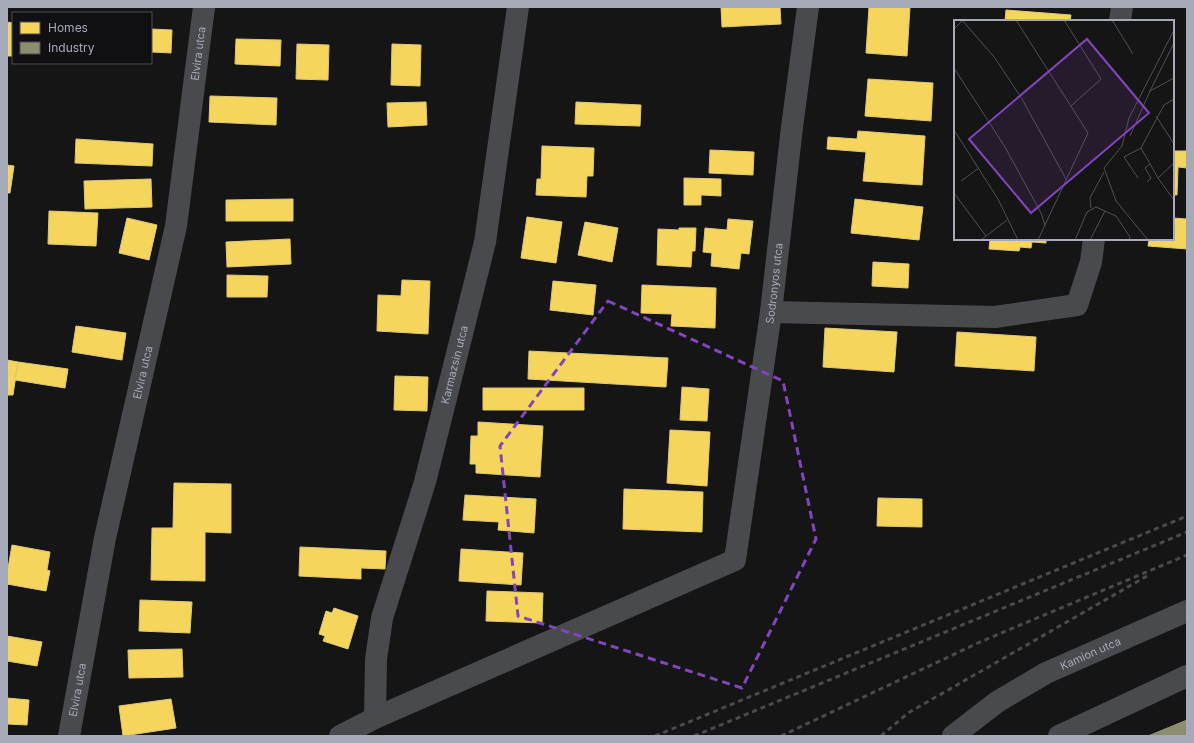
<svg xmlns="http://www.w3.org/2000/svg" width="1194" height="743" font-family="Inter,sans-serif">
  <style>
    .homes { fill: #f6d55c; stroke: #dec878 }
    .industry { fill: #8c8c6e; stroke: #949584 }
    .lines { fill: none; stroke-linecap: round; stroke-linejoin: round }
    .minor { stroke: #494a4e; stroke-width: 22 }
    .rail { stroke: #494a4e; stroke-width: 3; stroke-dasharray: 5 4; stroke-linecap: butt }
    .marked { fill: none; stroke: #8345be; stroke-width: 3; stroke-dasharray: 8 5; stroke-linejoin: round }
    .labels { text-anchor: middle; stroke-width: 4; stroke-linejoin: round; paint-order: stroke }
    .street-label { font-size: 11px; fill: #a5a9b8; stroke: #100f11 }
    .inset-road { fill: none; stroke: #4f5056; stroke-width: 1 }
    .view { fill: #8345be; fill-opacity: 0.15; stroke: #8345be; stroke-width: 2 }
    .inset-edge { fill: none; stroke: #a5a9b8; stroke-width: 2 }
  </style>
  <rect width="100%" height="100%" fill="#151515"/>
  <path class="homes" d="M 721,7 L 780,7 L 781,24 L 722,27 Z
    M 869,7 L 910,7 L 907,56 L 866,53 Z
    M 1006,10 L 1071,15 L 1070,21 L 1005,21 Z
    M 7,22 L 13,23 L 13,56 L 7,56 Z
    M 151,29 L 172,30 L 171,53 L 151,52 Z
    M 236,39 L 281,40 L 280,66 L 235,64 Z
    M 297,44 L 329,45 L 328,80 L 296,79 Z
    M 392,44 L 421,45 L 420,86 L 391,85 Z
    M 868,79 L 933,83 L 931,121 L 865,116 Z
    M 210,96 L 277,98 L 276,125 L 209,122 Z
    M 426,102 L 427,125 L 388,127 L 387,103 Z
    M 576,102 L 641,105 L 640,126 L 575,124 Z
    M 858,131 L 925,136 L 922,185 L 863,181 L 866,152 L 827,149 L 828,137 L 857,139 Z
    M 76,139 L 153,144 L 152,166 L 75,163 Z
    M 542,146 L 594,148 L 593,176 L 587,176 L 586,197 L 536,195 L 537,179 L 541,179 Z
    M 710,150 L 754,152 L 753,175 L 709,173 Z
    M 1173,151 L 1187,151 L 1187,168 L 1178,167 L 1177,195 L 1173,195 Z
    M 7,165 L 14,166 L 10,193 L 7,193 Z
    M 684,178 L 721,179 L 721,196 L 701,195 L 701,205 L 684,205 Z
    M 151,179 L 152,207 L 85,209 L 84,181 Z
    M 293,199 L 293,221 L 226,221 L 226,200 Z
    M 855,199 L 923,207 L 919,240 L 851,233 Z
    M 49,211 L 98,213 L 96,246 L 48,244 Z
    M 527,217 L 562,222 L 556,263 L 521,258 Z
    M 127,218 L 157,225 L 149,260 L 119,253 Z
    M 1173,218 L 1187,219 L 1187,249 L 1148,246 L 1149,239 L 1173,239 Z
    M 728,219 L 753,221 L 749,254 L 741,253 L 739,269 L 711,266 L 712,253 L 703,252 L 705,228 L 727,230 Z
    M 585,222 L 618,228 L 612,262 L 578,255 Z
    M 679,228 L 696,228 L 695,251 L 692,251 L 691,267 L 657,265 L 658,229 L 679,230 Z
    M 290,239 L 291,264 L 227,267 L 226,242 Z
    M 990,239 L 1046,239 L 1046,243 L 1032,242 L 1031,248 L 1020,247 L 1019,251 L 989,249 Z
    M 873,262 L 909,264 L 908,288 L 872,286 Z
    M 227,275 L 268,276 L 267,297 L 227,297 Z
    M 402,280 L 430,281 L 428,334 L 377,331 L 378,295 L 401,296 Z
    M 553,281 L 596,285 L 593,315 L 550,310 Z
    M 642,285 L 716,288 L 715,328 L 671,326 L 672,314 L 641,313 Z
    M 76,326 L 126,333 L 122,360 L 72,352 Z
    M 825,328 L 897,332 L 894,372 L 823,367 Z
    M 957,332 L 1036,337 L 1034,371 L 955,366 Z
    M 529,351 L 668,358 L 666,387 L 528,379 Z
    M 7,360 L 18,362 L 13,395 L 7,395 Z
    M 18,362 L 68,369 L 65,388 L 15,380 Z
    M 395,376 L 428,377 L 427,411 L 394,410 Z
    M 682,387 L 709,389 L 707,421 L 680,420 Z
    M 483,388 L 584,388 L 584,410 L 483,410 Z
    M 478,422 L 543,426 L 540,477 L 476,473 L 476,464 L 470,464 L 471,436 L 478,436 Z
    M 670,430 L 710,432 L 707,486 L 667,483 Z
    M 174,483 L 231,484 L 231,533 L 205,532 L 205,581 L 151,580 L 152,528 L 173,528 Z
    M 624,489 L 703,492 L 702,532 L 623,529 Z
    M 465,495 L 536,499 L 534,533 L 498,530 L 499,522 L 463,520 Z
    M 878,498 L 922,499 L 922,527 L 877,526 Z
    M 12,545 L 50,552 L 47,570 L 50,571 L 46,591 L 7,584 L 7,574 Z
    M 300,547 L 386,551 L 385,569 L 361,568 L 361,579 L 299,576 Z
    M 461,549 L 523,553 L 521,585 L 459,581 Z
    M 487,591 L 543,593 L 542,623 L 486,621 Z
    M 140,600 L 192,602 L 190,633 L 139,631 Z
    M 334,608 L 358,616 L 348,649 L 323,641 L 325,636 L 319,634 L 326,611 L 332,613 Z
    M 7,636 L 42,642 L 37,666 L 7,661 Z
    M 182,649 L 183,677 L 129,678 L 128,650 Z
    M 7,698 L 29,700 L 27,725 L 7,724 Z
    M 171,699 L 176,728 L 123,736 L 119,706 Z"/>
  <path class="industry" d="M 1187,720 L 1187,736 L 1148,736 Z"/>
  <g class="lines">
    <g class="minor">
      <path d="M 1120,21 L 1122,7"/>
      <path d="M 771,312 L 995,317 L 1077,305 L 1091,262 L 1094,239"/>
      <path id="s1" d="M 375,718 L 376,659 L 382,618 L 425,482 L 485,242 L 518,7"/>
      <path id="s2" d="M 69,736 L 105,538 L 176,226 L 204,7"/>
      <path id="s3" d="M 340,736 L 375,718 L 735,560 L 771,312 L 792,127 L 808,7"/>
      <path id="s4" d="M 953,736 L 997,702 L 1046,673 L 1187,611"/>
      <path d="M 1059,736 L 1187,676"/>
    </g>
    <path class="rail" d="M 655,736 L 1187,516
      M 694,736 L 1187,532
      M 781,736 L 980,642 L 1187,555
      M 881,736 L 908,713 L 1147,576"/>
  </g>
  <path class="marked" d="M 608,301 L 783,381 L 816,539 L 742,688 L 518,616 L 500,446 Z"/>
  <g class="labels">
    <g class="street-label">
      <text dy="4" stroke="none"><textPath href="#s2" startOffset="695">Elvira utca</textPath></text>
      <text dy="4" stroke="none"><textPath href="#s3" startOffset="712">Sodronyos utca</textPath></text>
      <text dy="4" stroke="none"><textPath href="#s1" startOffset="364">Karmazsin utca</textPath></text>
      <text dy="4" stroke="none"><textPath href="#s2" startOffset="371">Elvira utca</textPath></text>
      <text dy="4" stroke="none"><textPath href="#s4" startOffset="161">Kamion utca</textPath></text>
      <text dy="4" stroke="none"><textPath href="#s2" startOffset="47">Elvira utca</textPath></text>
    </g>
  </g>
  <g transform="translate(954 20)">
    <rect width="220" height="220" fill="#151515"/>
    <path class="inset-road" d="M 8,0 L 41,38 L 68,79 L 112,159M 62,0 L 134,113 L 91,205M 110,0 L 147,59 L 117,86M 158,0 L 179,34M 0,9 L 9,0M 0,48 L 51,127 L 87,193 L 91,205 L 84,220M 196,71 L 220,23M 220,79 L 210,85 L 187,128 L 204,158 L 220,143M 202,96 L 220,124M 0,110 L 44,179 L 64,220M 176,116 L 196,71 L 220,58M 184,158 L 170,137 L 187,128M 204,158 L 220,180M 7,161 L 25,148M 193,162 L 197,158 L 191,148 L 196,144M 0,173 L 32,216M 137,188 L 136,178 L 150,152M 27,220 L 53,200M 121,220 L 133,192 L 142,187 L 162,196 L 176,217 L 175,220M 136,220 L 151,191M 194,220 L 162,181 L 150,148 L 168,126 L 175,98 L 220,10"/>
    <path class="view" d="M 133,19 L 195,93 L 77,193 L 15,119 Z"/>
    <rect width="220" height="220" class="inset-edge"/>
  </g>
  <rect width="1194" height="743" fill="none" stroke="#a5a9b8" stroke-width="16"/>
  <rect x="12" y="12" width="140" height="52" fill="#100f11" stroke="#4c4d54"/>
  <rect x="20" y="22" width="20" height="12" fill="#f6d55c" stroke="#4c4d54"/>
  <text x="48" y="32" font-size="12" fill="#a5a9b8">Homes</text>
  <rect x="20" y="42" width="20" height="12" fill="#8c8c6e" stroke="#4c4d54"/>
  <text x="48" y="52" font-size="12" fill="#a5a9b8">Industry</text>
</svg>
